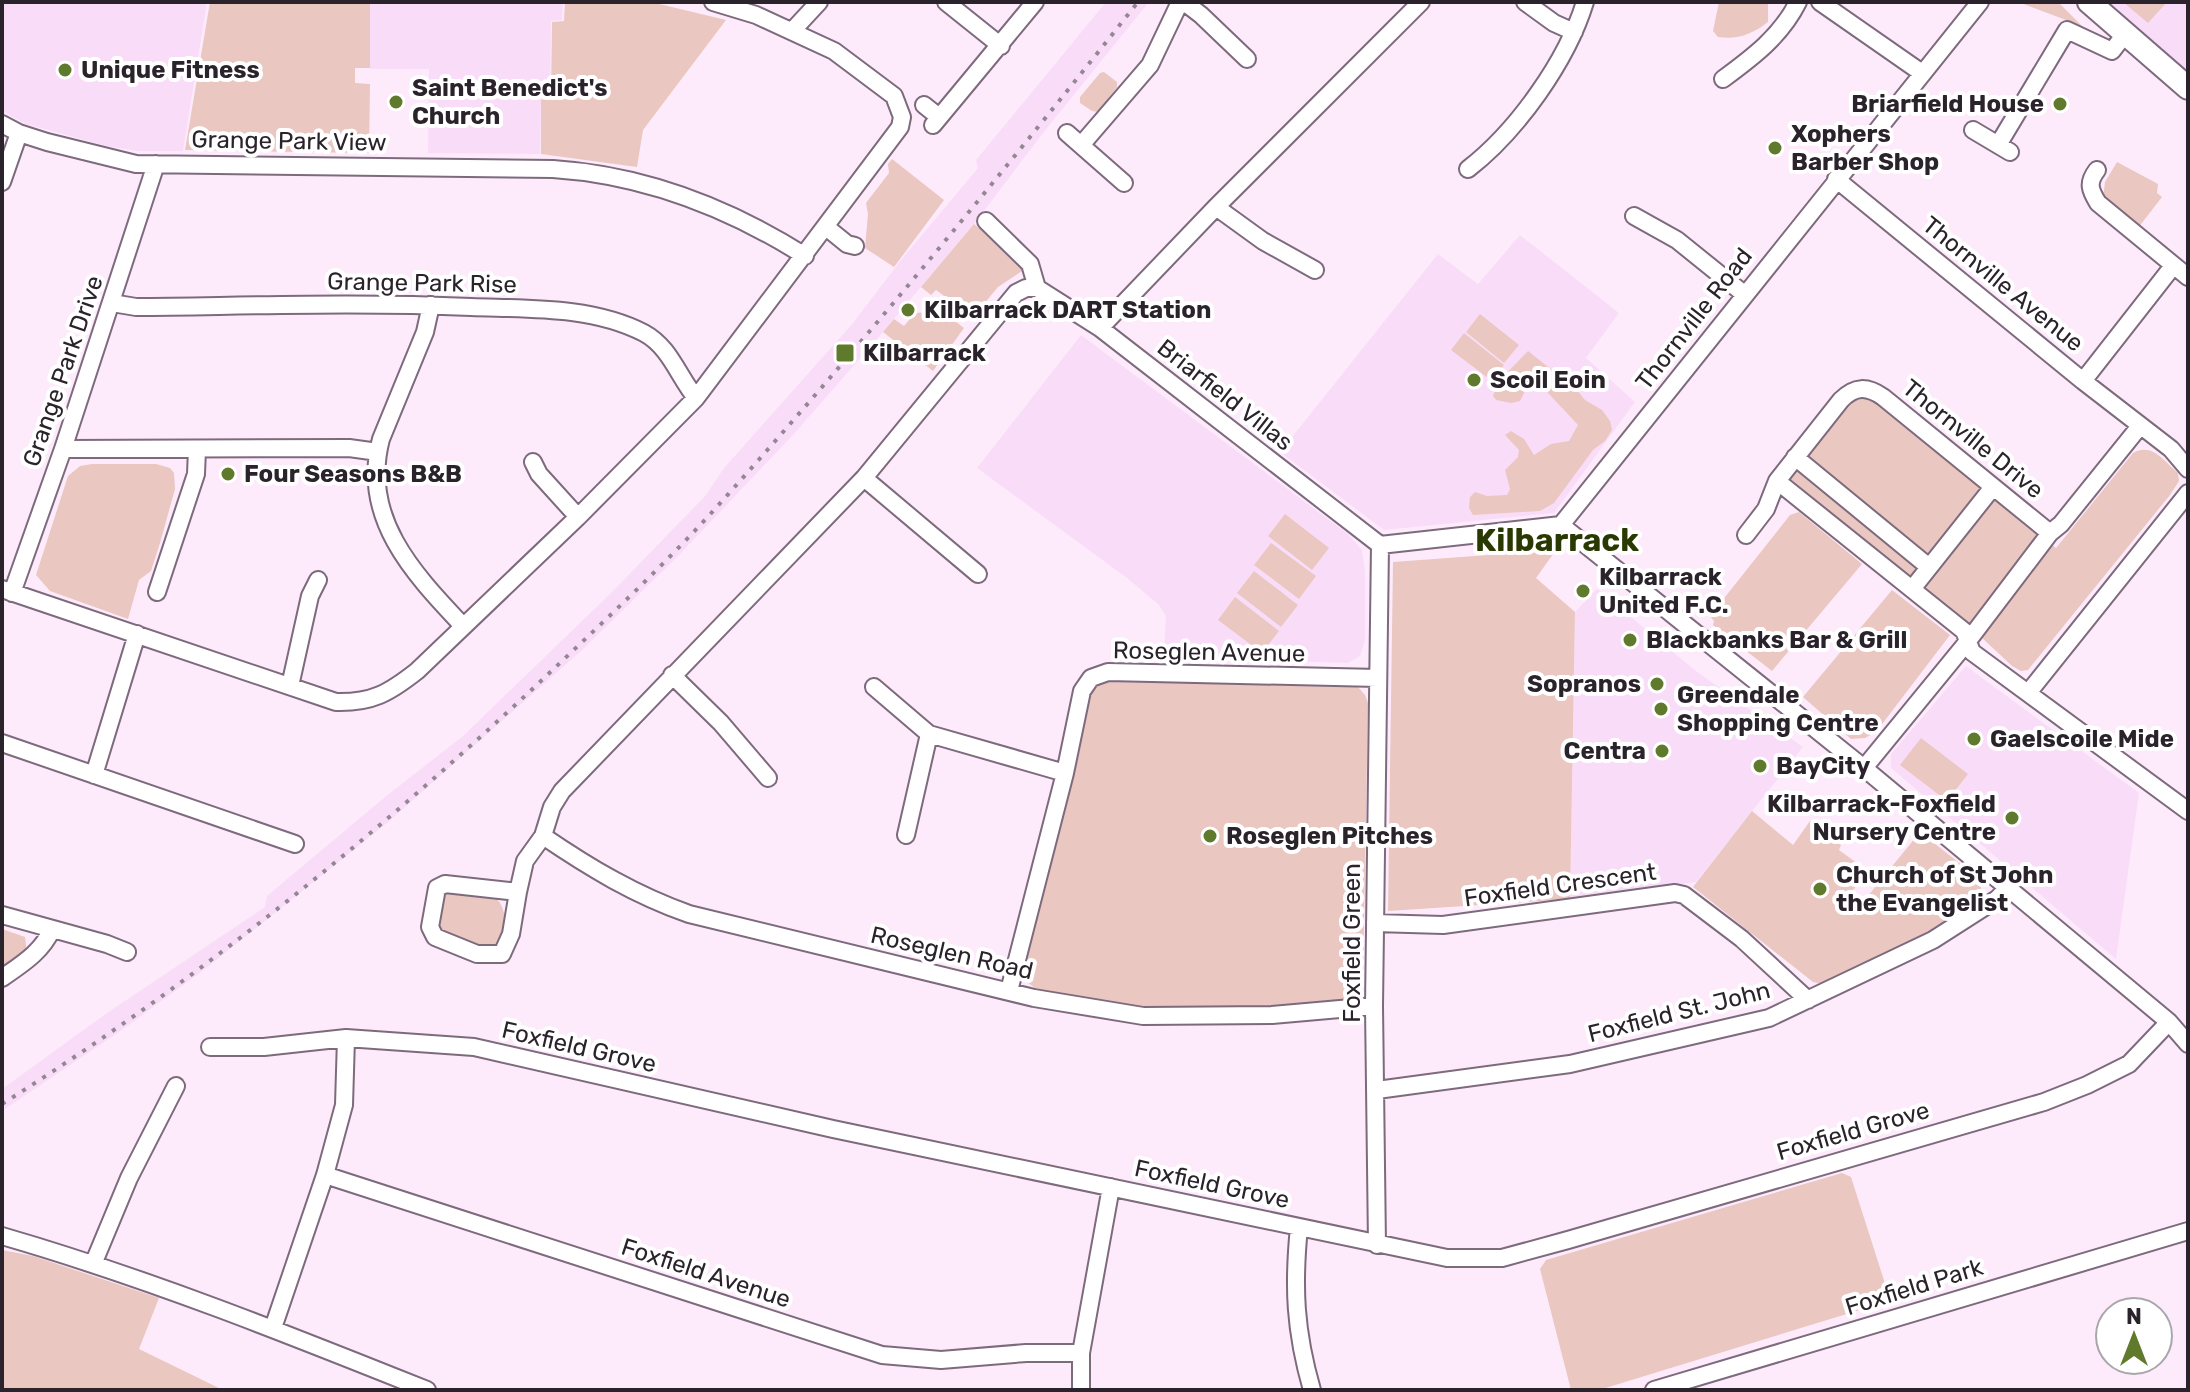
<svg xmlns="http://www.w3.org/2000/svg" width="2190" height="1392" font-family="Rubik,sans-serif">
  <style>
    .built { fill: #f9ddf8 }
    .green { fill: #eac7c1 }
    .lines { fill: none; stroke-linecap: round; stroke-linejoin: round }
    .minor-casing { stroke: #7d6a7d; stroke-width: 20 }
    .secondary-casing { stroke: #7d6a7d; stroke-width: 26 }
    .minor { stroke: #fff; stroke-width: 16 }
    .secondary { stroke: #fff; stroke-width: 22 }
    .rail { stroke: #948794; stroke-width: 4; stroke-dasharray: 4 8; stroke-linecap: butt }
    .poi-dot { fill: #607a2d; stroke: #fff; stroke-width: 3 }
    .labels { text-anchor: middle; stroke-width: 8; stroke-linejoin: round; paint-order: stroke }
    .poi-label { font-size: 24px; font-weight: bold; fill: #2b232b; stroke: #fff; text-anchor: start }
    .street-label { font-size: 24px; fill: #2b232b; stroke: #fff }
    .district-label { font-size: 32px; font-weight: bold; fill: #293901; stroke: #fff }
  </style>
  <rect width="100%" height="100%" fill="#fdebfc"/>
  <path class="built" d="M 2,2 L 207,2 L 183,151 L 138,151 L 106,146 L 26,124 L 2,111 Z
    M 370,2 L 563,2 L 562,20 L 551,21 L 550,99 L 541,100 L 540,154 L 428,153 L 429,69 L 370,69 Z
    M 1106,2 L 1149,2 L 1043,133 L 974,224 L 883,332 L 793,435 L 678,556 L 581,651 L 387,823 L 205,969 L 119,1032 L 2,1111 L 2,1089 L 107,1013 L 265,907 L 267,896 L 385,797 L 463,736 L 613,591 L 705,496 L 724,468 L 853,323 L 901,260 L 978,168 L 976,160 Z
    M 2107,2 L 2188,2 L 2188,77 Z
    M 1520,235 L 1619,313 L 1586,358 L 1635,402 L 1554,513 L 1384,530 L 1280,452 L 1438,254 L 1478,284 Z
    M 1081,335 L 1348,534 L 1362,550 L 1365,571 L 1365,640 L 1360,656 L 1348,663 L 1164,657 L 1166,616 L 1159,605 L 1127,578 L 977,468 Z
    M 1597,589 L 1696,671 L 1803,747 L 1696,882 L 1570,899 L 1575,612 Z
    M 1966,666 L 2139,793 L 2116,959 L 1891,768 L 1891,754 Z"/>
  <path class="green" d="M 210,2 L 370,2 L 370,68 L 355,68 L 355,83 L 370,84 L 369,153 L 185,150 Z
    M 565,2 L 651,2 L 726,20 L 643,130 L 637,167 L 541,154 L 541,100 L 551,99 L 552,22 L 564,21 Z
    M 1719,2 L 1768,2 L 1768,22 C 1753,34 1737,40 1718,37 L 1713,31 Z
    M 2018,2 L 2058,2 L 2082,26 Z
    M 2123,2 L 2167,2 L 2148,23 Z
    M 1104,72 L 1117,82 L 1117,87 L 1098,112 L 1092,111 L 1080,103 L 1080,97 L 1100,73 Z
    M 892,159 L 944,200 L 894,267 L 865,248 L 868,214 L 866,203 L 889,173 L 888,164 Z
    M 2117,162 L 2158,184 L 2157,193 L 2162,197 L 2138,228 L 2103,198 L 2105,182 Z
    M 974,224 L 1025,269 L 998,287 L 973,317 L 936,290 L 931,295 L 921,287 Z
    M 942,311 L 964,328 L 933,371 L 883,332 L 894,319 L 904,326 L 915,313 Z
    M 1480,314 L 1519,345 L 1504,363 L 1466,332 Z
    M 1464,333 L 1504,365 L 1492,381 L 1451,350 Z
    M 1528,351 L 1576,389 L 1585,400 L 1602,410 L 1610,421 L 1612,430 L 1605,441 L 1593,450 L 1554,503 L 1540,511 L 1473,515 L 1469,508 L 1470,497 L 1475,492 L 1487,496 L 1507,495 L 1510,489 L 1505,470 L 1518,457 L 1519,450 L 1505,435 L 1511,431 L 1524,439 L 1534,455 L 1551,444 L 1569,441 L 1578,425 L 1535,379 L 1529,383 L 1520,401 L 1511,403 L 1496,400 L 1493,396 L 1498,382 Z
    M 1861,396 L 1877,402 L 2056,548 L 2133,453 C 2152,442 2164,461 2178,473 L 2179,481 L 2170,495 L 2028,670 L 2021,671 L 2012,666 L 1963,620 L 1791,482 L 1790,476 L 1854,399 Z
    M 92,464 L 156,464 L 170,468 L 174,473 L 175,489 L 160,543 L 151,571 L 139,580 L 128,619 L 50,591 L 36,575 L 68,476 L 80,466 Z
    M 1799,512 L 1862,564 L 1772,671 L 1713,625 L 1714,621 L 1710,616 L 1790,515 Z
    M 1285,514 L 1329,548 L 1312,570 L 1268,536 Z
    M 1271,543 L 1316,576 L 1299,599 L 1254,565 Z
    M 1556,550 L 1536,578 L 1575,612 L 1570,899 L 1388,911 L 1393,562 Z
    M 1254,571 L 1298,605 L 1281,627 L 1237,593 Z
    M 1892,590 L 1950,635 L 1876,732 L 1865,738 L 1851,739 L 1803,697 Z
    M 1235,597 L 1279,631 L 1262,653 L 1218,620 Z
    M 1104,680 L 1358,687 L 1365,695 L 1368,703 L 1363,983 L 1356,996 C 1305,1012 1060,1018 1026,981 L 1024,969 L 1089,695 L 1096,683 Z
    M 1921,738 L 1968,774 L 1947,801 L 1900,765 Z
    M 1752,811 L 1793,845 L 1810,821 L 1841,845 L 1839,850 L 1861,866 L 1853,881 L 1857,885 L 1851,893 L 1863,902 L 1920,832 L 1977,877 C 1982,884 1983,892 1977,900 C 1961,917 1850,976 1825,983 C 1819,984 1819,983 1813,982 L 1693,887 Z
    M 450,890 L 496,898 C 510,911 510,951 482,947 C 468,945 452,936 439,930 L 436,916 L 444,892 Z
    M 2,929 L 25,937 L 27,953 L 2,972 Z
    M 1842,1173 L 1851,1177 L 1889,1296 L 1886,1302 L 1599,1390 L 1571,1390 L 1540,1269 L 1546,1260 Z
    M 2,1250 L 33,1256 L 159,1298 L 139,1349 L 223,1390 L 2,1390 Z"/>
  <g class="lines">
    <g class="minor-casing">
      <path id="minor" d="M 946,2 L 1001,46
        M 1184,2 L 1201,15 L 1247,59
        M 1525,2 L 1554,23 L 1574,32
        M 1820,2 L 1922,73
        M 793,30 L 819,2
        M 1723,79 C 1753,57 1781,36 1798,2
        M 924,105 L 939,117
        M 2,124 L 19,133 L 47,142 L 136,164 L 553,169 C 644,175 729,208 805,256
        M 933,125 L 1035,2
        M 1973,130 L 2010,152
        M 1067,133 L 1124,183
        M 1082,144 L 1150,65 L 1180,2
        M 1998,145 L 2067,30 L 2112,51 L 2125,34
        M 1468,169 C 1517,131 1567,61 1585,2
        M 2097,170 C 2087,183 2090,190 2098,203 L 2188,277
        M 1836,179 L 2083,381 L 2171,449 L 2188,469
        M 2,182 L 19,133
        M 1216,207 L 1263,241 L 1315,270
        M 1634,216 L 1677,240 L 1744,294
        M 986,221 L 1030,264 L 1037,288
        M 826,227 L 847,244 L 855,246
        M 1037,288 L 1100,328 L 1380,545
        M 112,303 L 136,307 C 247,306 359,302 471,307 C 527,309 592,306 644,333 C 670,347 678,376 696,398
        M 431,305 L 425,332 L 381,439 C 360,518 414,574 463,626
        M 1100,328 L 1216,207 L 1421,2
        M 2083,381 L 2173,266
        M 63,449 L 349,448 L 378,452
        M 1795,457 L 1929,567
        M 533,462 L 539,474 L 578,517
        M 864,478 L 978,574
        M 1777,481 L 1964,631 L 1972,652 L 2188,811
        M 1561,525 L 1864,768 L 2169,1022 L 2188,1044
        M 1746,535 L 1766,509 L 1777,481 L 1841,400 C 1855,386 1867,386 1883,397 L 2050,533
        M 1380,545 L 1561,525 L 1980,2
        M 2,589 L 336,702 C 372,703 389,693 417,671 L 578,517 L 696,398 L 900,127 L 902,117 L 894,96 L 834,51 L 756,15 L 713,2
        M 1912,589 L 1993,487
        M 157,592 L 196,474 L 197,449
        M 12,593 L 63,449 L 156,164
        M 672,675 L 721,723 L 768,778
        M 290,686 L 310,596 L 318,580
        M 874,687 L 929,734
        M 2028,693 L 2188,493
        M 2,743 L 295,844
        M 1864,768 L 1968,641 L 2050,533 L 2061,524 L 2140,426
        M 94,775 L 137,634
        M 906,835 L 929,734 L 1065,773
        M 543,836 C 590,868 635,895 689,914 L 1034,998 L 1143,1016 L 1272,1015 L 1374,1006
        M 518,892 L 511,934 L 502,954 L 477,954 L 435,937 L 430,927 L 437,888 L 445,884 L 518,892 L 525,861 L 543,836 L 552,807 L 562,791 L 864,478 L 1016,293 L 1026,288 L 1037,288
        M 2,915 L 107,944 L 127,952
        M 1375,923 L 1443,925 L 1675,893 L 1684,895 L 1742,939 L 1808,1000
        M 2,978 C 22,964 42,952 52,929
        M 1009,991 L 1065,773 L 1082,691 L 1091,678 L 1108,672 L 1378,678
        M 210,1047 L 264,1047 L 346,1038 L 474,1047 L 833,1129 L 1447,1258 L 1502,1258 L 1568,1240 L 2044,1102 L 2087,1085 L 2129,1064 L 2169,1022
        M 1377,1090 L 1570,1064 L 1769,1018 L 1933,940 L 1997,899 L 2009,887
        M 325,1175 L 882,1355 L 941,1360 L 1026,1353 L 1081,1353
        M 1299,1227 C 1293,1287 1295,1331 1312,1390
        M 2,1236 C 147,1278 287,1334 427,1390
        M 1377,1245 L 1374,1006 L 1380,545
        M 94,1262 L 129,1178 L 176,1086
        M 273,1328 L 325,1175 L 344,1105 L 346,1038
        M 1081,1390 L 1081,1353 L 1111,1187
        M 1654,1390 L 2188,1231"/>
    </g>
    <g class="secondary-casing">
      <path id="secondary" d="M 2089,2 L 2188,88"/>
    </g>
    <use href="#minor" class="minor"/>
    <use href="#secondary" class="secondary"/>
    <path class="rail" d="M 2,1104 C 196,982 375,837 542,680 C 603,622 667,563 723,500 C 867,339 1004,171 1138,2"/>
  </g>
  <g class="poi-dot">
    <circle cx="65" cy="70" r="8"/>
    <circle cx="396" cy="102" r="8"/>
    <circle cx="2060" cy="104" r="8"/>
    <circle cx="1775" cy="148" r="8"/>
    <circle cx="908" cy="310" r="8"/>
    <rect x="835" y="343" width="20" height="20" rx="4"/>
    <circle cx="1474" cy="380" r="8"/>
    <circle cx="228" cy="474" r="8"/>
    <circle cx="1583" cy="591" r="8"/>
    <circle cx="1630" cy="640" r="8"/>
    <circle cx="1657" cy="684" r="8"/>
    <circle cx="1661" cy="709" r="8"/>
    <circle cx="1974" cy="739" r="8"/>
    <circle cx="1662" cy="751" r="8"/>
    <circle cx="1760" cy="766" r="8"/>
    <circle cx="2012" cy="818" r="8"/>
    <circle cx="1210" cy="836" r="8"/>
    <circle cx="1820" cy="889" r="8"/>
  </g>
  <g class="labels">
    <g class="poi-label">
      <text x="81" y="78">Unique Fitness</text>
      <text x="412" y="96">Saint Benedict's<tspan x="412" dy="28">Church</tspan></text>
      <text x="2044" y="112" text-anchor="end">Briarfield House</text>
      <text x="1791" y="142">Xophers<tspan x="1791" dy="28">Barber Shop</tspan></text>
      <text x="924" y="318">Kilbarrack DART Station</text>
      <text x="863" y="361">Kilbarrack</text>
      <text x="1490" y="388">Scoil Eoin</text>
      <text x="244" y="482">Four Seasons B&amp;B</text>
      <text x="1599" y="585">Kilbarrack<tspan x="1599" dy="28">United F.C.</tspan></text>
      <text x="1646" y="648">Blackbanks Bar &amp; Grill</text>
      <text x="1641" y="692" text-anchor="end">Sopranos</text>
      <text x="1677" y="703">Greendale<tspan x="1677" dy="28">Shopping Centre</tspan></text>
      <text x="1990" y="747">Gaelscoile Mide</text>
      <text x="1646" y="759" text-anchor="end">Centra</text>
      <text x="1776" y="774">BayCity</text>
      <text x="1996" y="812" text-anchor="end">Kilbarrack-Foxfield<tspan x="1996" dy="28">Nursery Centre</tspan></text>
      <text x="1226" y="844">Roseglen Pitches</text>
      <text x="1836" y="883">Church of St John<tspan x="1836" dy="28">the Evangelist</tspan></text>
    </g>
    <g class="street-label">
      <text transform="translate(289 141) rotate(1)" y="8">Grange Park View</text>
      <text transform="translate(422 283) rotate(1)" y="8">Grange Park Rise</text>
      <text transform="translate(2003 284) rotate(39)" y="8">Thornville Avenue</text>
      <text transform="translate(1694 319) rotate(-52)" y="8">Thornville Road</text>
      <text transform="translate(63 371) rotate(-71)" y="8">Grange Park Drive</text>
      <text transform="translate(1225 395) rotate(38)" y="8">Briarfield Villas</text>
      <text transform="translate(1973 439) rotate(39)" y="8">Thornville Drive</text>
      <text transform="translate(1209 652) rotate(1)" y="8">Roseglen Avenue</text>
      <text transform="translate(1560 885) rotate(-8)" y="8">Foxfield Crescent</text>
      <text transform="translate(1352 943) rotate(-90)" y="8">Foxfield Green</text>
      <text transform="translate(952 953) rotate(13)" y="8">Roseglen Road</text>
      <text transform="translate(1679 1012) rotate(-14)" y="8">Foxfield St. John</text>
      <text transform="translate(579 1047) rotate(13)" y="8">Foxfield Grove</text>
      <text transform="translate(1853 1131) rotate(-16)" y="8">Foxfield Grove</text>
      <text transform="translate(1212 1184) rotate(12)" y="8">Foxfield Grove</text>
      <text transform="translate(706 1273) rotate(18)" y="8">Foxfield Avenue</text>
      <text transform="translate(1914 1287) rotate(-17)" y="8">Foxfield Park</text>
    </g>
    <g class="district-label">
      <text x="1557" y="551">Kilbarrack</text>
    </g>
  </g>
  <rect width="2190" height="1392" fill="none" stroke="#2b232b" stroke-width="8"/>
  <g transform="translate(2134 1336)"><circle r="38" fill="#ffffff" stroke="#aaa7aa" stroke-width="2"/>
  <path d="M0-6L14 30L0 20L-14 30Z" fill="#607a2d"/>
  <text y="-12" font-size="22" font-weight="bold" text-anchor="middle" fill="#2b232b">N</text>
  </g>
</svg>
